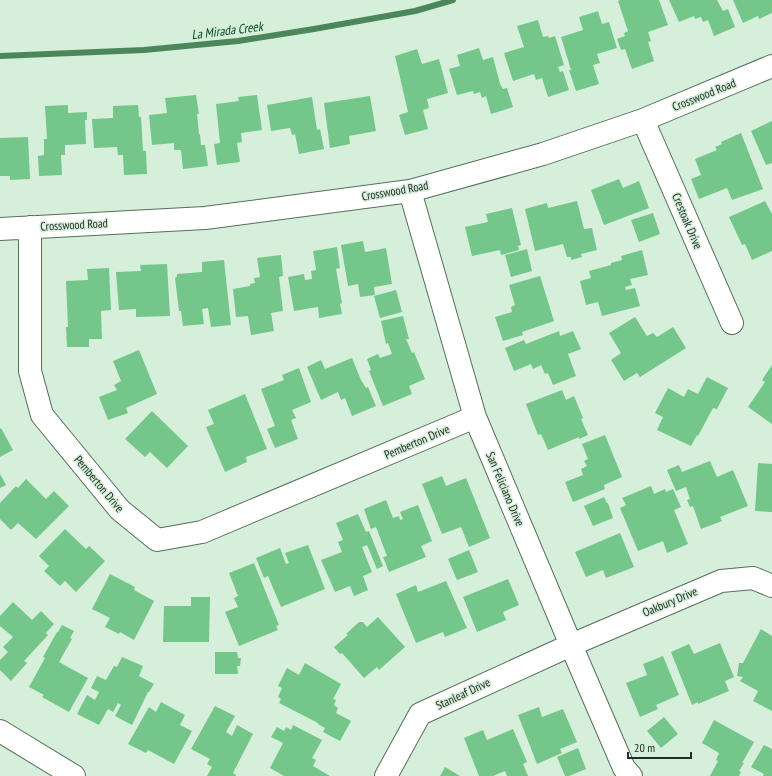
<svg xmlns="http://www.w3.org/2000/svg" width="772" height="776" font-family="'PT Sans Narrow',sans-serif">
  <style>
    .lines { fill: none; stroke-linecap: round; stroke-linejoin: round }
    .stream { stroke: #4b875b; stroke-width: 6 }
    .building { fill: #75c68a }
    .minor-casing { stroke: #576e5b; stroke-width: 24 }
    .minor { stroke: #fff; stroke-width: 22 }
    .labels { text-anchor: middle; stroke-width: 3; stroke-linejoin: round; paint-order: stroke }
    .street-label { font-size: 12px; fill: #232d25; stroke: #d5efda }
    .water-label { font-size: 13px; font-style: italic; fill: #04441e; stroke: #d5efda }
  </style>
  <rect width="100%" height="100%" fill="#d5efda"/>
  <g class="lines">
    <path class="stream" d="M 0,56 L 144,50 L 238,41 L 314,29 L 415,11 L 453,0"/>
  </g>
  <path class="building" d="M 620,0 L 659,0 L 668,25 L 648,32 L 651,41 L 648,42 L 654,61 L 632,69 L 625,49 L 621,50 L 617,39 L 625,36 L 624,33 L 628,31 L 618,1 Z
    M 669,0 L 717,0 L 723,11 L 728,9 L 735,27 L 714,36 L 708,20 L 703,22 L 701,17 L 695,19 L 694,16 L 679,22 Z
    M 733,0 L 772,0 L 772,13 L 759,19 L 758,16 L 743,23 Z
    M 598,11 L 602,24 L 609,22 L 617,48 L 597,54 L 600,63 L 593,65 L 599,84 L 576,91 L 569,70 L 571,70 L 561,37 L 583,30 L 579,17 Z
    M 538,20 L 543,37 L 548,36 L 549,38 L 555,36 L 564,65 L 558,67 L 560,72 L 563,71 L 569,90 L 548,97 L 542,78 L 536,80 L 534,74 L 513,81 L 504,53 L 524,47 L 517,26 Z
    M 479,48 L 483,60 L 493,57 L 500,84 L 503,89 L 507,88 L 513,107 L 491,114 L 486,96 L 482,98 L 480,92 L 474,94 L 473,91 L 457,95 L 449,69 L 460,66 L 457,55 Z
    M 417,49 L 422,64 L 439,59 L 448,93 L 427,99 L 429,108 L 423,110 L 428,129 L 405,135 L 399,115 L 408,112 L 395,56 Z
    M 196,95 L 199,114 L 197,114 L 199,134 L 200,134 L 201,145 L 205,145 L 208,166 L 183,169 L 181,150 L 174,150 L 174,143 L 152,145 L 149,115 L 167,113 L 165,98 Z
    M 257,95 L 262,130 L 241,133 L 242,142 L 237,143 L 240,162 L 217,165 L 214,144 L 220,143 L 216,104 L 239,101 L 238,97 Z
    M 370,96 L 376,131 L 349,136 L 350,144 L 330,148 L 324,103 Z
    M 312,97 L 317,130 L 320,129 L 324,149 L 299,154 L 295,134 L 292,135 L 290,128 L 271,131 L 267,105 Z
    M 68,105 L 68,113 L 87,112 L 87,120 L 85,120 L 86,144 L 65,145 L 65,155 L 61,155 L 62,175 L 39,176 L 38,156 L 44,155 L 44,139 L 47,139 L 45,106 Z
    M 138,105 L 139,117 L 141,117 L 143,151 L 146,151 L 147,174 L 124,175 L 123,155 L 118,155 L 117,147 L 94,148 L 92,119 L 113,118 L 113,106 Z
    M 772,121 L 772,163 L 766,165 L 751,131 Z
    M 741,133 L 763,189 L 732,200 L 727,188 L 699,199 L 691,179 L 701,175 L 695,159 L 717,150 L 715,147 L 722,144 L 721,142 Z
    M 28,137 L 30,179 L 10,180 L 10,176 L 0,176 L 0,138 Z
    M 619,179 L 623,188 L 639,181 L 649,208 L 604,225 L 591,190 Z
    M 577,201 L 584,229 L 592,228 L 597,250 L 581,254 L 582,257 L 571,260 L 571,257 L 567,257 L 563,244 L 535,251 L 525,209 L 547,203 L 548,208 Z
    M 765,201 L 772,214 L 772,251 L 752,260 L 745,244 L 742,245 L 729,217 Z
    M 512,208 L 521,245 L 518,246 L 519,250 L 501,255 L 500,250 L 472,256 L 465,227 L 488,222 L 486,214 Z
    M 653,213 L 660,234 L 639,242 L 631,220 Z
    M 363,241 L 365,252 L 386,248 L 392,284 L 374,287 L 375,295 L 360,297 L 358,284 L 348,286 L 341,245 Z
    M 337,247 L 340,268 L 336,269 L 342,303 L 340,304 L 342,314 L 319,318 L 318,307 L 294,311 L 288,277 L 304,274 L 305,280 L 312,279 L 311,271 L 316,270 L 313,251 Z
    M 527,249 L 532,271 L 511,277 L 505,255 Z
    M 642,250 L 648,275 L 630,279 L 632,285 L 625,287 L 626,290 L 635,288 L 640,306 L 602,316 L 598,302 L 586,305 L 580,281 L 591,278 L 589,271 L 611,265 L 611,263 L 622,260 L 621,256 Z
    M 281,255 L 283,276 L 279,277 L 283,311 L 271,313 L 274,331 L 251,335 L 248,316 L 236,317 L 233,289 L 250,286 L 250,284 L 255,283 L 254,278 L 260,277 L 257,258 Z
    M 224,260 L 231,325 L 211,327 L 208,308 L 202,309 L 204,324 L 183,326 L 181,311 L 179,311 L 175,278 L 177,277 L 177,274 L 202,272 L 202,262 Z
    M 167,264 L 170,316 L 136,317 L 136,309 L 119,310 L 116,272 L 141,271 L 140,265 Z
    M 109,268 L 111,310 L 101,311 L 102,339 L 89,339 L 89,347 L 67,347 L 66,327 L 68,327 L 66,281 L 88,280 L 87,269 Z
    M 540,276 L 554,321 L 522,332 L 523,335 L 503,341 L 495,317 L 512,312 L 511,307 L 515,305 L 509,285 Z
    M 396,290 L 402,312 L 380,318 L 374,296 Z
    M 403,316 L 409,339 L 406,339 L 412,353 L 414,352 L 425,379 L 409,386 L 412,394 L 383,406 L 369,371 L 371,370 L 367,359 L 378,354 L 380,358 L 392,354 L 388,343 L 386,344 L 381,321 Z
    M 635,317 L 647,336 L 653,333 L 657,337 L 673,327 L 686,348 L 640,377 L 637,373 L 624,381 L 611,360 L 621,353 L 609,333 Z
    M 559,331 L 560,336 L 573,331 L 581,349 L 568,354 L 576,376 L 553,385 L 548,373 L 545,374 L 541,365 L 533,369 L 531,364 L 514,371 L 505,348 L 524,340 L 526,344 Z
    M 139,350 L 157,394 L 126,408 L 128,413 L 108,420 L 99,397 L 117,390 L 114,385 L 121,381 L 113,361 Z
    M 352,358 L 361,380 L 366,388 L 368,387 L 376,406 L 352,416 L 345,398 L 341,400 L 338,392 L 321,400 L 307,367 L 321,360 L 325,369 Z
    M 772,365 L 772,424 L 748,407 L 765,382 L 762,380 Z
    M 299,368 L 311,402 L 292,410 L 296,418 L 291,420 L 298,439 L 275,448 L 267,429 L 275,426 L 261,389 L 284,380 L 282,375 Z
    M 707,377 L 728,388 L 717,409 L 713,408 L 698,436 L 697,435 L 691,446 L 657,430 L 663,417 L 655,413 L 668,388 L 684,397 L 688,389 L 698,394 Z
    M 562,390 L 566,400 L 574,396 L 583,418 L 581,419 L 588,435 L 579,439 L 579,437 L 548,450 L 541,434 L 538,435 L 526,404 Z
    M 245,394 L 267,449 L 246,457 L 247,462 L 225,472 L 206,427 L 214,424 L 208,410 Z
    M 152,411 L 188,446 L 167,468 L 150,452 L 145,457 L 125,439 Z
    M 1,428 L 13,450 L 0,457 L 0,429 Z
    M 605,435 L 622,477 L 604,485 L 605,489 L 573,502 L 565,482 L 583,475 L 581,469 L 587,466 L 584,461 L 588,459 L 582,444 Z
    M 710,461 L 717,477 L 733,470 L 748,506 L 720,517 L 722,521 L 701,529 L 693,506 L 690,507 L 687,500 L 690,499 L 686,487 L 676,491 L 667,470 L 679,465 L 682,472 Z
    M 758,463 L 772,464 L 772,512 L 755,511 Z
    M 0,474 L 6,485 L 0,488 Z
    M 442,476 L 446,486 L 466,478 L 490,538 L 469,547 L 461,527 L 442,534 L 422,484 Z
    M 26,479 L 46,499 L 54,491 L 69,506 L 36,539 L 18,523 L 11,530 L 0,519 L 0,503 L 16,486 L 18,488 Z
    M 651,486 L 654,494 L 665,489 L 666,492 L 673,489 L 681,507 L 674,510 L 688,544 L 667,553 L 663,541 L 638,551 L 620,508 L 626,505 L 622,498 Z
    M 604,497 L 607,503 L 608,503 L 613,518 L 593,526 L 584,506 Z
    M 386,500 L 393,518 L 399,516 L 400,520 L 403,519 L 400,512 L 418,505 L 432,541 L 421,546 L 426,557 L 389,572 L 383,557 L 387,556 L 376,527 L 371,529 L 364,509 Z
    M 358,514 L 366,532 L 369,531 L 383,566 L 377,569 L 367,545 L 362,547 L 372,572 L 363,576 L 368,590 L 354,596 L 350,586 L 335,592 L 321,560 L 342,552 L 338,542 L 343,540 L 336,523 Z
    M 65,529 L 86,549 L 89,546 L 105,561 L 76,592 L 65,581 L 60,586 L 44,571 L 49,566 L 39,556 Z
    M 620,533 L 634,567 L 606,578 L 603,570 L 586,577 L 575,552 Z
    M 308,545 L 325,589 L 281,607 L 268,576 L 264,578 L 256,558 L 280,548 L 286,564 L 289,563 L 285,553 Z
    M 469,550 L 478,572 L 457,580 L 448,559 Z
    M 254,563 L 279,625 L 276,626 L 278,630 L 239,646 L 225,612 L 238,607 L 234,598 L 238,596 L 229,573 Z
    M 110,574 L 135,587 L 134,590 L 154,601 L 134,640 L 120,632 L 119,634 L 105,627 L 110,618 L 92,609 Z
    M 508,579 L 519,605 L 503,612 L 506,620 L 477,632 L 463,597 Z
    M 446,581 L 467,628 L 445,637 L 443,632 L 416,643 L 396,594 L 416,585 L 418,592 Z
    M 191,597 L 210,597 L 209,642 L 163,642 L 164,606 L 191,606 Z
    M 13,602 L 32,620 L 41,611 L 54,624 L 46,633 L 48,635 L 24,661 L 27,663 L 11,681 L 0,670 L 0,660 L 8,652 L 3,647 L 13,637 L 0,626 L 0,616 Z
    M 378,617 L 405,647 L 379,670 L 377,667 L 364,678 L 342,653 L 340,654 L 334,647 L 348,635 L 346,634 L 359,622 L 363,622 L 367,627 Z
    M 62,625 L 74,631 L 70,638 L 72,639 L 59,662 L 88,678 L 69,712 L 42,697 L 44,695 L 29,687 L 45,658 L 43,657 L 57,632 L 58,632 Z
    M 761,629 L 772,636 L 772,711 L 753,701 L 758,691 L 740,681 L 743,677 L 737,676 L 739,663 L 743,663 Z
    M 720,643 L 734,677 L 725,681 L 729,691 L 698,704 L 698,702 L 692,705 L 671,652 L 689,644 L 694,654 Z
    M 215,652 L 237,652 L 238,658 L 241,658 L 240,666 L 237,666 L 238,674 L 215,674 Z
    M 663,656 L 679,695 L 656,705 L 658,709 L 640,717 L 626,683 L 647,675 L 643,664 Z
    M 122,657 L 143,666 L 139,676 L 154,684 L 149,692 L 148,692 L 132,725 L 115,716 L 121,705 L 118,703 L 113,712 L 108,709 L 99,725 L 77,714 L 87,695 L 95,700 L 99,692 L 91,688 L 97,676 L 106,680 L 114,666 L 117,667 Z
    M 305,663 L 341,684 L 333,699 L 336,700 L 334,705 L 338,708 L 336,713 L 351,721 L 340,741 L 323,732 L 325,728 L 318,724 L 318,723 L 279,703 L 281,699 L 278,697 L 282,688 L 278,686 L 287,668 L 299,675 Z
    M 161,702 L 185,715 L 180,725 L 192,731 L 174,764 L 148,750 L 146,753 L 128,744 L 149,707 L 156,712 Z
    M 215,706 L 235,716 L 226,732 L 232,736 L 237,725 L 253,734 L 233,773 L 236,775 L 236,776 L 207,776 L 212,767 L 207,764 L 210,759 L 191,749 Z
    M 539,707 L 542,717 L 563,709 L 577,742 L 560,749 L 562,753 L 537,764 L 518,715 Z
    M 664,717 L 678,734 L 661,748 L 647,731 Z
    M 714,720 L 754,742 L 742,763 L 744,763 L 739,771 L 741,772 L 739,776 L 710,776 L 718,761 L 716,760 L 719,753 L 702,743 Z
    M 293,725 L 322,740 L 312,758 L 316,760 L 313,766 L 330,776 L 284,776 L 270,768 L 283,743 L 271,737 L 277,727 L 284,731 L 286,727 L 291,730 Z
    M 513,729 L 527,762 L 523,764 L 528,776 L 507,776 L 505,771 L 493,776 L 479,776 L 464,738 L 483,730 L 487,740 Z
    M 764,745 L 772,749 L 772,776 L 763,776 L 764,774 L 751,767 Z
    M 578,748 L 586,769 L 569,776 L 565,776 L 557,757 Z
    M 445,767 L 460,776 L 440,776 Z"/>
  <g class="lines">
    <g class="minor-casing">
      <path id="minor" d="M 643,120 L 732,323
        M 410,191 L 475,417 L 571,645 L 624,768 L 631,776
        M 30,227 L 30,371 L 42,415 L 120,510 L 157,540 L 202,532 L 475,417
        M 0,229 L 205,218 L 410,191 L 543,154 L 643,120 L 772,66
        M 0,731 L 74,776
        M 386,776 L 420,714 L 571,645 L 721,581 L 753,578 L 772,586"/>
    </g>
    <use href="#minor" class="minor"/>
  </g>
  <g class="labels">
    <g class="street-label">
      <text transform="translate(704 95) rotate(-22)" y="4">Crosswood Road</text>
      <text transform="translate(395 191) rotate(-10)" y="4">Crosswood Road</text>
      <text transform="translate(687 221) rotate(67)" y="4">Crestoak Drive</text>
      <text transform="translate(74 225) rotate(-3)" y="4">Crosswood Road</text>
      <text transform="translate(417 442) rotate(-23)" y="4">Pemberton Drive</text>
      <text transform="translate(99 484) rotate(50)" y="4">Pemberton Drive</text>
      <text transform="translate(505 489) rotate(67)" y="4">San Feliciano Drive</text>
      <text transform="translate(670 602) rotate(-23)" y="4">Oakbury Drive</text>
      <text transform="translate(463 694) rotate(-25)" y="4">Stanleaf Drive</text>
    </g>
    <g class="water-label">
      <text transform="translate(227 30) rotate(-7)" y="5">La Mirada Creek</text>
    </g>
  </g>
  <path d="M628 752v6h63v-6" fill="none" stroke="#232d25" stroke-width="2"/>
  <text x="634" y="752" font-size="12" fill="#232d25" stroke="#d5efda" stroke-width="3" paint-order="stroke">20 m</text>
</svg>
